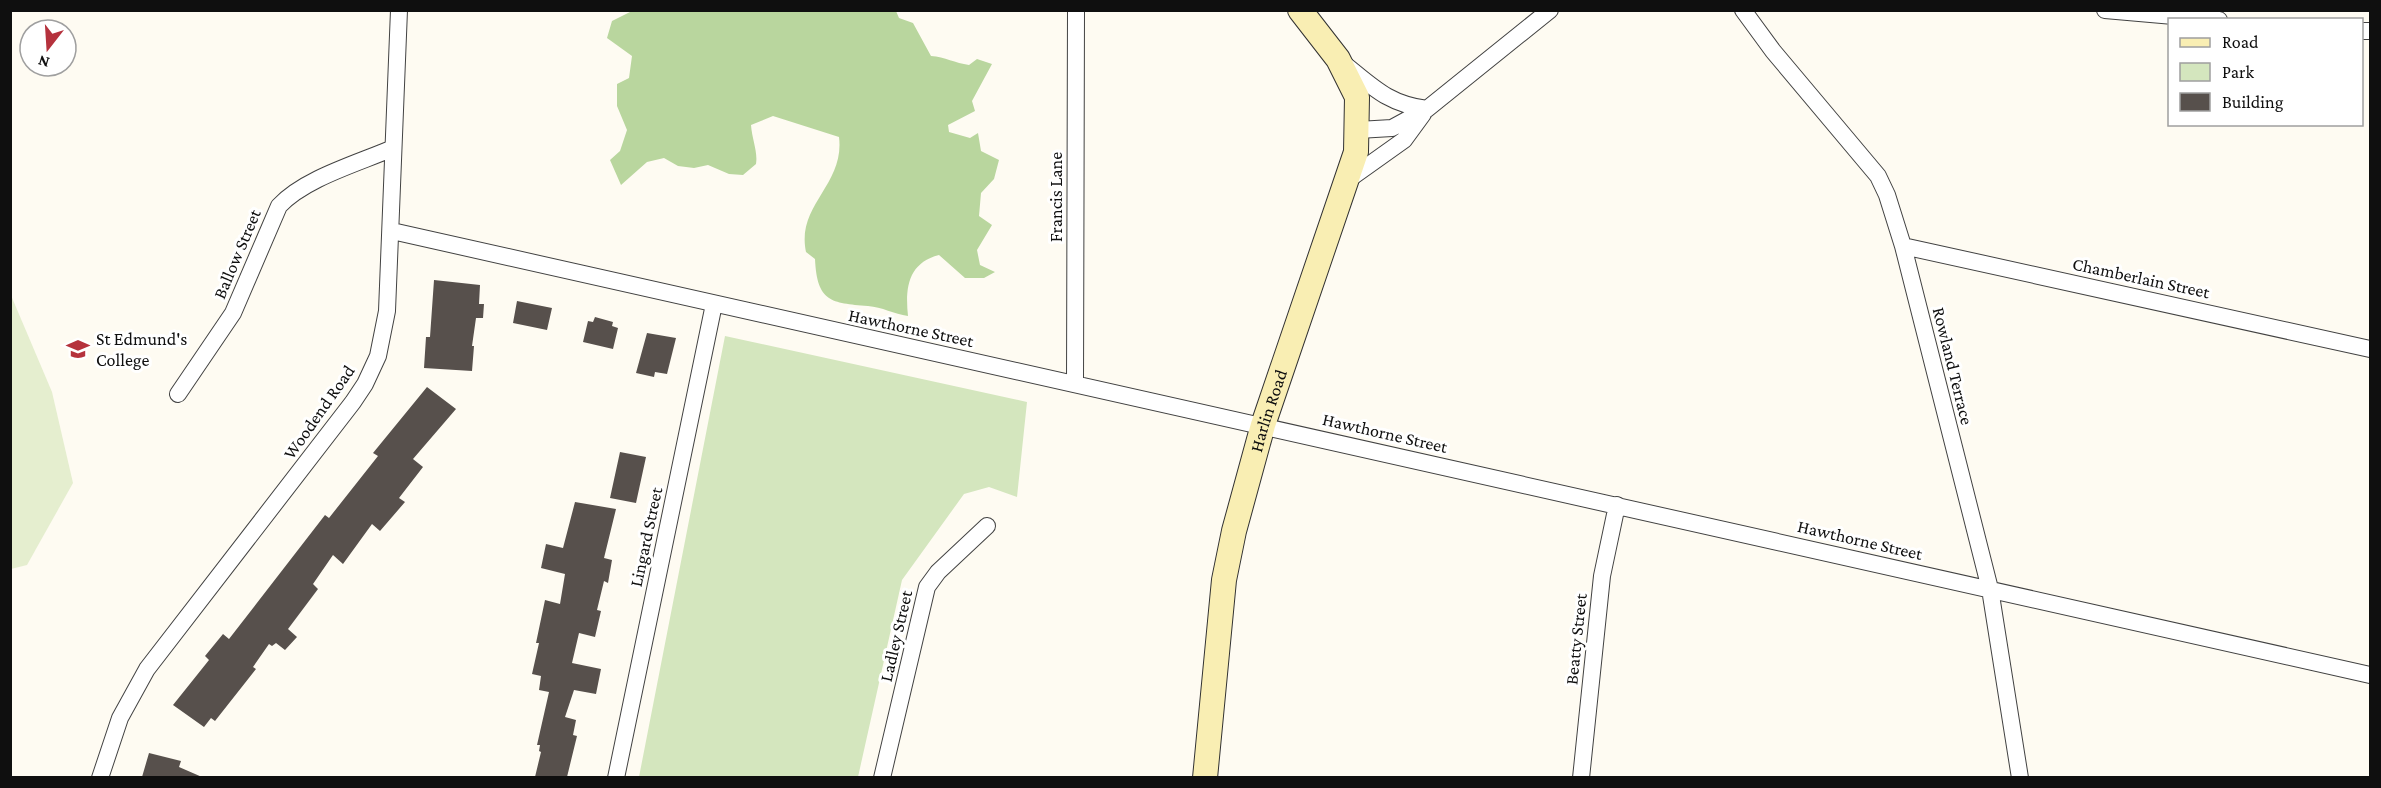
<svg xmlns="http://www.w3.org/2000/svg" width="2381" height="788" font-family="'Crimson Pro',serif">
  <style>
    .green { fill: #d4e6be }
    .forest { fill: #b9d69e }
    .pitch { fill: #e5eecf }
    .building { fill: #57504c }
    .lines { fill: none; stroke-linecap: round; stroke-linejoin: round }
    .street-casing { stroke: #424242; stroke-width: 18 }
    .secondary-casing { stroke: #313131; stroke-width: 26 }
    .street { stroke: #fff; stroke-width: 16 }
    .secondary { stroke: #f9eeb3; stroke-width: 24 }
    .labels { text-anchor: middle; stroke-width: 6; stroke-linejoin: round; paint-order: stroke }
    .street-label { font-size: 18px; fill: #0f0f0f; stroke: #fff }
    .poi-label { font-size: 18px; fill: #0f0f0f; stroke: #fff; text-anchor: start }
  </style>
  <rect width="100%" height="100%" fill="#fefbf2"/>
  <path class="green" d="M 725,336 L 1027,402 L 1017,497 L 989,487 L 964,494 L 902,580 L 858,777 L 639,777 Z"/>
  <path class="forest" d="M 634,10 L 896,11 L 899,18 L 913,23 L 931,56 C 945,57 955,63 969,65 L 977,59 L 992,64 L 972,101 L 975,111 L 948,125 L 949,132 L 970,138 L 978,133 L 981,151 L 999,160 L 994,179 L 981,193 L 979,216 L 992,225 L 977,250 L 980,265 L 995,272 L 984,278 L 965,278 L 939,255 C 908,263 905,288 908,316 C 894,314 882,307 868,306 C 831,303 817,302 815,259 L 806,252 C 796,205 845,185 839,137 L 773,116 L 751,125 C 752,139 758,152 756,164 L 743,175 L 729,174 L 708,165 L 694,168 L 678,166 L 664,158 L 647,162 L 621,185 L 610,160 L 620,151 L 627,130 L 617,106 L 617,84 L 629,78 L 632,56 L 607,38 L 612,21 Z"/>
  <path class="pitch" d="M 10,293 L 52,392 L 73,483 L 27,565 L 11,569 Z"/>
  <path class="building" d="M 434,280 L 480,285 L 479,304 L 484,304 L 483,318 L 476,318 L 472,346 L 474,346 L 472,371 L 424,368 L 426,337 L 430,337 Z
    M 517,301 L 552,308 L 547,330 L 513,323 Z
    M 595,317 L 613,322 L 612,326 L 618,328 L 613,349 L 583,342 L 588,321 L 593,322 Z
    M 647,333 L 676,338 L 667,374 L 655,372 L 654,377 L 636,373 Z
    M 427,387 L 456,409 L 413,459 L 423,467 L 399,498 L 405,502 L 380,531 L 372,524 L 343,564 L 333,555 L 313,584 L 318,589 L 288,629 L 297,637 L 285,650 L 276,643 L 272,646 L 269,644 L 253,667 L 256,669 L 215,721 L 211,718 L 204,727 L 173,705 L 209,660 L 205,656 L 223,634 L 229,639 L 325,515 L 329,518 L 378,456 L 373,453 Z
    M 620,452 L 646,457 L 636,503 L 610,498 Z
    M 575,502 L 616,509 L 604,558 L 612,560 L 608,583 L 604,581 L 597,610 L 601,611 L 595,637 L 579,633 L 572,663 L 601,669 L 596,694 L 574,690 L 565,717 L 576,720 L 573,735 L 577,736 L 567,777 L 535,777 L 541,752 L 539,751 L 540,745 L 537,745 L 549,692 L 539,690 L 541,676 L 532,674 L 539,643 L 536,643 L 545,600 L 560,604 L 565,574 L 541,568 L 546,544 L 563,548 Z
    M 149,753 L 181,761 L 179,767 L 202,777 L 142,777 Z"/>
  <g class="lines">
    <g class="street-casing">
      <path id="street" d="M 1743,10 L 1773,51 L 1878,176 L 1887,195 L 1903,246 L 1990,589 L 2020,778
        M 2105,10 L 2219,20
        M 2362,31 L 2370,31
        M 1343,63 C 1373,87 1388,104 1427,109
        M 1358,130 L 1392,128 L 1427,109 L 1550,10
        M 1345,182 L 1404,140 L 1423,114
        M 392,231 L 2370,675
        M 1903,246 L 2370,349
        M 1075,384 L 1076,10
        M 178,394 L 233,313 L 279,206 C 305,178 359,163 393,148
        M 100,778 L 120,718 L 147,669 L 353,402 L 365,384 L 378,356 L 387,311 L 399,10
        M 616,778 L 714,304
        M 882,778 L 927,587 L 938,572 L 987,526
        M 1581,778 L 1602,576 L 1617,505"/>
    </g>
    <g class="secondary-casing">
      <g id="secondary">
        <path id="s1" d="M 1205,778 L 1224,580 L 1234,531 L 1263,425 L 1356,152 L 1357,97 L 1338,59 L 1300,10"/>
      </g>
    </g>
    <use href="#street" class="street"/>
    <use href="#secondary" class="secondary"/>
  </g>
  <defs>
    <g id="school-bare" transform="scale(1.8)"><path d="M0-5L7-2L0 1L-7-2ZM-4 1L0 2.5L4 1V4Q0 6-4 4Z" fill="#b5323d" stroke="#fff" stroke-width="2.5" paint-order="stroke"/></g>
  </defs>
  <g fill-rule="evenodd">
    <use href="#school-bare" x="78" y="349"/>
  </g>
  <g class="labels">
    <g class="street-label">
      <text transform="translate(1056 197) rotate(-90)" y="6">Francis Lane</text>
      <text transform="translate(237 254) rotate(-67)" y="6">Ballow Street</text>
      <text transform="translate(2141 278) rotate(12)" y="6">Chamberlain Street</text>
      <text transform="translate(911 328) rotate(12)" y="6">Hawthorne Street</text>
      <text transform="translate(1953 366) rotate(76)" y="6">Rowland Terrace</text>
      <text transform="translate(319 412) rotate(-55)" y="6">Woodend Road</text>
      <text dy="6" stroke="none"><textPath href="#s1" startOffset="374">Harlin Road</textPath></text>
      <text transform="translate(1385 433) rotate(13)" y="6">Hawthorne Street</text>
      <text transform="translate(646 537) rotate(-78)" y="6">Lingard Street</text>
      <text transform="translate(1860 540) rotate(13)" y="6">Hawthorne Street</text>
      <text transform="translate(896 636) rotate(-77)" y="6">Ladley Street</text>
      <text transform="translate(1576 639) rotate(-84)" y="6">Beatty Street</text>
    </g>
    <g class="poi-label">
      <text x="96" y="345">St Edmund's<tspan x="96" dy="21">College</tspan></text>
    </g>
  </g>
  <rect width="2381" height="788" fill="none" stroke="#0f0f0f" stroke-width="24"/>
  <rect x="2168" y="18" width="195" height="108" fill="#ffffff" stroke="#9f9f9f" stroke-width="1.5"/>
  <rect x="2180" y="38" width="30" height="9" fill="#f9eeb3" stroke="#9f9f9f" stroke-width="1.5"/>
  <text x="2222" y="48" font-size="18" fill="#0f0f0f">Road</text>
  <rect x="2180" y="63" width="30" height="18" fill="#d4e6be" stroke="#9f9f9f" stroke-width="1.5"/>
  <text x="2222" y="78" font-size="18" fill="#0f0f0f">Park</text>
  <rect x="2180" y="93" width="30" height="18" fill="#57504c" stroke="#9f9f9f" stroke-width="1.5"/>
  <text x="2222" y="108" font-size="18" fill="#0f0f0f">Building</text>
  <g transform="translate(48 48) rotate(197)"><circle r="28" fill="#ffffff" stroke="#9f9f9f" stroke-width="1.5"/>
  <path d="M0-4.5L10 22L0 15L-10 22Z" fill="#b5323d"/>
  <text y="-9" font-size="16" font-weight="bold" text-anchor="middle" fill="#0f0f0f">N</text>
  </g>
</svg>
